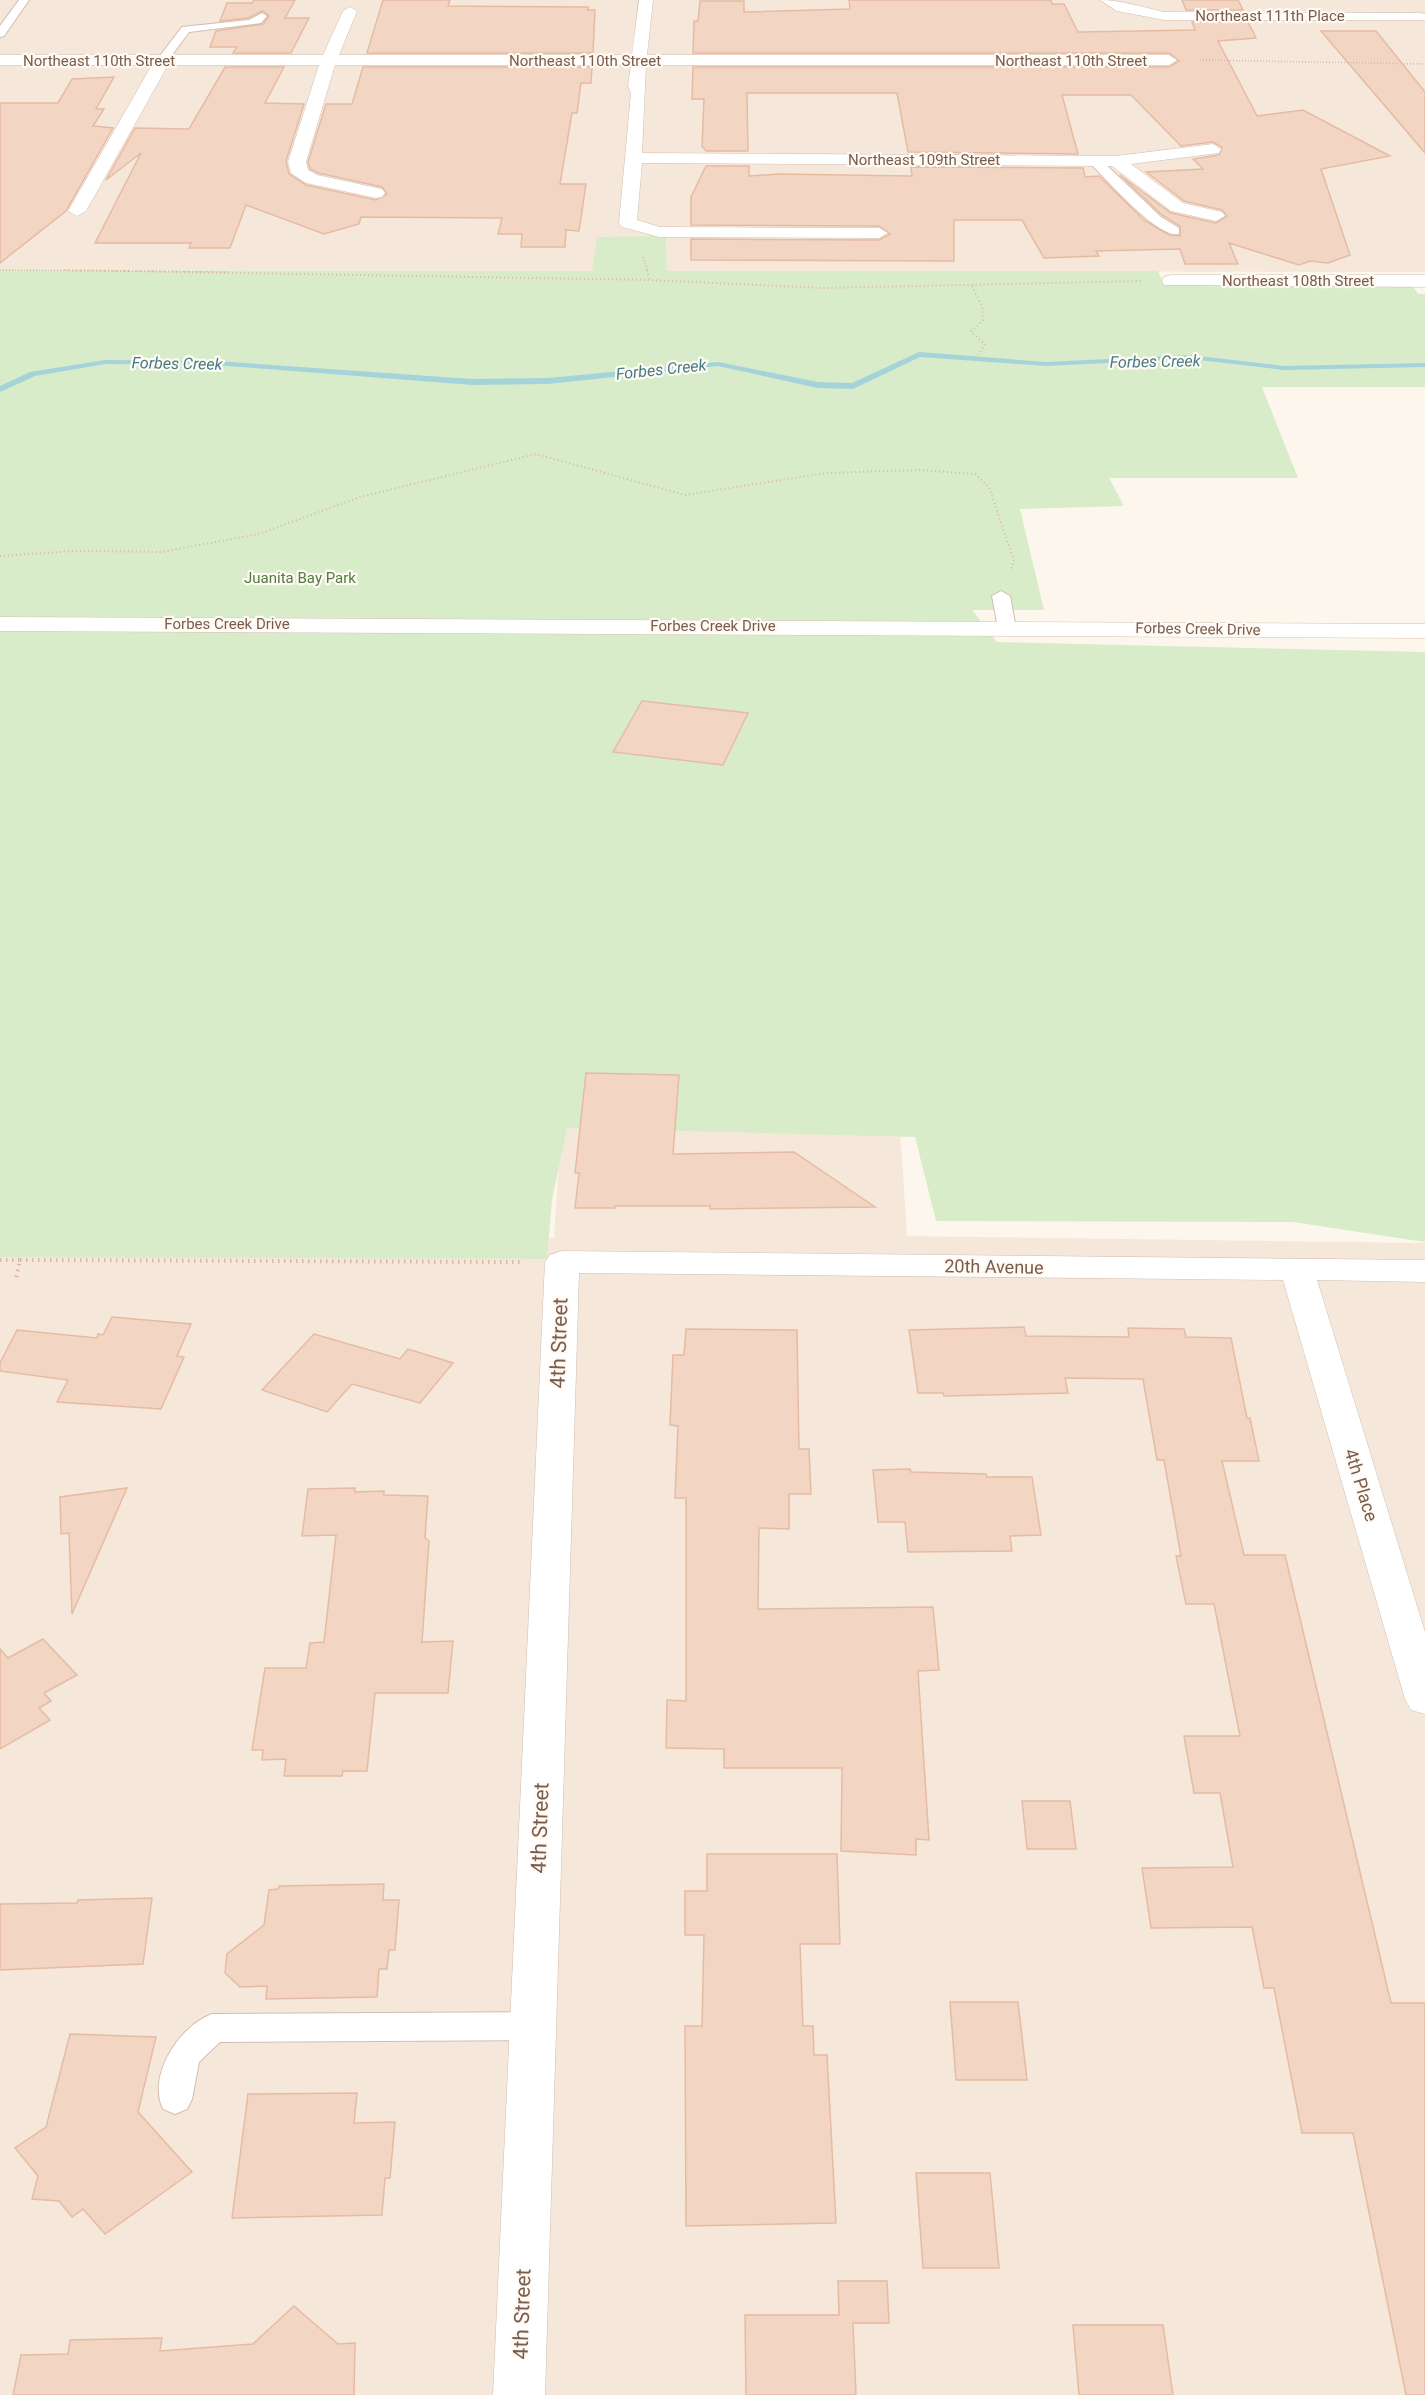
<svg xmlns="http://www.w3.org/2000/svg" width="1425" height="2395" font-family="Roboto,sans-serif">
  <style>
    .residential { fill: #f5e8da }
    .green { fill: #d8ecc9 }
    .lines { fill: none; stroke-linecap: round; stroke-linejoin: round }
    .stream { fill: #a5d3da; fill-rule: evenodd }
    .building { fill: #f3d5c3; stroke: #e6bba3; stroke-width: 1.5 }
    .lane-casing { stroke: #d1beb0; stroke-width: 2 }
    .street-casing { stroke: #d1beb0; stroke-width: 1 }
    .secondary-casing { stroke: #d6c0b0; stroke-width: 1 }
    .path-far2 { stroke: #d9b8a5; stroke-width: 1.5; stroke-dasharray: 1 2; stroke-linecap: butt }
    .path-far1 { stroke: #d9b8a5; stroke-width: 2; stroke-dasharray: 1 3; stroke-linecap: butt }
    .path { stroke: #d9b8a5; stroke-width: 4; stroke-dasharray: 1.5 4.5; stroke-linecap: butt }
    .lane { fill: #fff; fill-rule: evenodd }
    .street { fill: #fff; fill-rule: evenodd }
    .secondary { fill: #fff; fill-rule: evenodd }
    .labels { text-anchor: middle; stroke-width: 4.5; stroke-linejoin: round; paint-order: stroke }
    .far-street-label { font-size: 15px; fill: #7a5c4d; stroke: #fffaf3 }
    .far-park-label { font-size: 15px; fill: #537a41; stroke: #fffaf3 }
    .far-water-label { font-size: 16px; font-style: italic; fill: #437c86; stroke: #fffaf3 }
    .street-label { font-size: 18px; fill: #7a5c4d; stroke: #fffaf3 }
    .near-street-label { font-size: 21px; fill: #7a5c4d; stroke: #fffaf3 }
  </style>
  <rect width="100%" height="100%" fill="#fdf6ec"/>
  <path class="residential" d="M 0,0 L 1425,0 L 1425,272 L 667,271 L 666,237 L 592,271 L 0,270 Z
    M 565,1073 L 900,1128 L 907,1236 L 1425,1243 L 1425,2395 L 0,2395 L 0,1238 L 554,1238 Z"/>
  <path class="green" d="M 666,236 L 667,271 L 1158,271 L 1164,285 L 1412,285 L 1418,294 L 1425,294 L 1425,387 L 1262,387 L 1298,478 L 1109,478 L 1124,506 L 1020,509 L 1044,610 L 972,610 L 997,642 L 1425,652 L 1425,1242 L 1293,1222 L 936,1221 L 915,1137 L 567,1128 L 552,1200 L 547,1259 L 0,1257 L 0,270 L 592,271 L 597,237 Z"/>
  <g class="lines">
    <path class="stream" d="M 919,352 L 1046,362 L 1190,355 L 1284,366 L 1425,363 L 1425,367 L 1284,370 L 1190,359 L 1046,366 L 920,357 L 853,389 L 818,388 L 718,366 L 548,384 L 472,385 L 216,365 L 105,364 L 35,376 L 0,392 L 0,386 L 30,372 L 105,360 L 216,361 L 472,379 L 548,378 L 718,362 L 818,382 L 852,383 Z"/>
  </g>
  <path class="building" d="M 254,0 L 295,0 L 285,18 L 309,18 L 291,53 L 233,53 L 237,47 L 210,47 L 216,31 L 263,24 L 269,16 L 263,11 L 248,18 L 220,21 L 227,3 L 252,3 Z
    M 383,0 L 450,0 L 448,6 L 588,7 L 588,10 L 595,10 L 593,53 L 367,53 Z
    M 849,0 L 1051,0 L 1052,4 L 1064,4 L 1078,32 L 1195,30 L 1192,22 L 1248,22 L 1256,38 L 1218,41 L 1257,116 L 1303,110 L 1390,156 L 1321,169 L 1350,255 L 1328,263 L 1310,261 L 1299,265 L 1229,243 L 1238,264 L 1185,264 L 1180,249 L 1096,251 L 1099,256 L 1044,258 L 1022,220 L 954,220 L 954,261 L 691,260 L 691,239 L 879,240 L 890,234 L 879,226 L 691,225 L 691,197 L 706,166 L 749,166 L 749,176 L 779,174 L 912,176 L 911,167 L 1083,168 L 1085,177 L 1099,176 L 1144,220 L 1169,235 L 1180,236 L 1180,226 L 1162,215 L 1120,175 L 1171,213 L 1216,223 L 1227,216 L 1222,210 L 1184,201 L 1146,172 L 1203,169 L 1193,159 L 1219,155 L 1222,147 L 1213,142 L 1181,146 L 1131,95 L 1062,95 L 1078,154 L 908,152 L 897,93 L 747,93 L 748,151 L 706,151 L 702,146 L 704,99 L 692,99 L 693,67 L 1169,67 L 1179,61 L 1169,53 L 693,53 L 694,21 L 698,21 L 700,1 L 744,1 L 744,12 L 850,9 Z
    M 1182,0 L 1238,0 L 1243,10 L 1186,10 Z
    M 1321,31 L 1376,31 L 1425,92 L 1425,153 Z
    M 225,67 L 284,67 L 265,103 L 304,104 L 286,161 L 289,174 L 306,185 L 376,200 L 387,194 L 382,187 L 318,173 L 310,169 L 308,162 L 326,104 L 352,104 L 363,67 L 592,67 L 591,83 L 581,83 L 577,113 L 572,113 L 560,184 L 586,184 L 579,231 L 566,230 L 565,247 L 521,247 L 522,234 L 498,234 L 502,218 L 361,217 L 359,224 L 324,234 L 246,205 L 230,248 L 189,248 L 191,243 L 95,243 L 141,153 L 106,180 L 135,128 L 189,129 Z
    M 114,77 L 96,109 L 104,109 L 93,126 L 113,128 L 66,211 L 0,263 L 0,103 L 58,103 L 72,79 Z
    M 642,701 L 748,713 L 723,765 L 613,752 Z
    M 586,1073 L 679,1075 L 673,1154 L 794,1152 L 875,1207 L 710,1209 L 710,1206 L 615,1206 L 615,1208 L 575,1208 L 579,1173 L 575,1173 Z
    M 112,1317 L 191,1324 L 177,1356 L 184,1357 L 161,1409 L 57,1402 L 68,1380 L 0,1371 L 0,1363 L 17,1330 L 97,1338 L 98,1334 L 103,1335 Z
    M 1024,1327 L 1026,1336 L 1129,1337 L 1128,1328 L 1184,1329 L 1186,1337 L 1231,1338 L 1247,1418 L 1250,1418 L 1259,1461 L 1222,1461 L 1244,1555 L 1285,1555 L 1391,2003 L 1425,2003 L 1425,2395 L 1406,2395 L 1353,2133 L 1302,2133 L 1274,1988 L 1264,1988 L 1252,1927 L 1151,1928 L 1142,1868 L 1233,1867 L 1220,1793 L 1194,1793 L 1184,1736 L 1240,1736 L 1214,1604 L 1186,1604 L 1176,1556 L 1181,1556 L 1164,1460 L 1157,1460 L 1143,1379 L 1065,1378 L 1068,1393 L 944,1396 L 943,1393 L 918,1393 L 909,1330 Z
    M 686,1329 L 797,1330 L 799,1449 L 809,1449 L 811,1494 L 789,1494 L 789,1529 L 759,1528 L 758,1609 L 933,1607 L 939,1670 L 918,1671 L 929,1840 L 916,1839 L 916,1855 L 841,1851 L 842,1768 L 724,1768 L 724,1749 L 666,1748 L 667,1700 L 686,1701 L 686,1498 L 675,1498 L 678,1426 L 670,1425 L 673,1355 L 684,1355 Z
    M 314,1334 L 400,1359 L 408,1349 L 453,1363 L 420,1403 L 352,1384 L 327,1412 L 262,1390 Z
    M 910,1469 L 911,1472 L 986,1474 L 987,1477 L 1032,1477 L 1041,1535 L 1010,1536 L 1012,1551 L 908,1552 L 905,1522 L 878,1522 L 873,1470 Z
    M 127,1488 L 72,1614 L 69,1533 L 61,1534 L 60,1497 Z
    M 355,1488 L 355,1492 L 384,1491 L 384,1495 L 428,1496 L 425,1538 L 429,1541 L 422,1642 L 453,1641 L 448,1693 L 375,1693 L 367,1771 L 343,1771 L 342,1776 L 284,1776 L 286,1759 L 262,1760 L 263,1750 L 252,1750 L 265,1668 L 306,1668 L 310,1643 L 324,1642 L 336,1535 L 302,1536 L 308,1489 Z
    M 43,1639 L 77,1675 L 44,1693 L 51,1701 L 39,1708 L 50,1720 L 0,1749 L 0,1649 L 8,1658 Z
    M 1022,1801 L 1070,1801 L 1076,1849 L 1027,1849 Z
    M 707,1854 L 837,1854 L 840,1944 L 800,1944 L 803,2026 L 813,2026 L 814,2055 L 827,2055 L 836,2223 L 686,2226 L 685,2026 L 702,2026 L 704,1935 L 685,1935 L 685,1891 L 707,1891 Z
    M 384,1884 L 383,1900 L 399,1900 L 395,1950 L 389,1950 L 387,1969 L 379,1969 L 377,1997 L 266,1999 L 267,1986 L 240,1987 L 225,1973 L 227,1954 L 264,1925 L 269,1890 L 278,1889 L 279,1886 Z
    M 152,1898 L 143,1964 L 0,1970 L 0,1904 L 77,1903 L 78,1900 Z
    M 950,2002 L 1018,2002 L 1027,2080 L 956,2080 Z
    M 70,2034 L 156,2037 L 138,2112 L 192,2172 L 105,2234 L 83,2209 L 72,2217 L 59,2201 L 32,2199 L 38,2176 L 15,2148 L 46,2127 Z
    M 357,2093 L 354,2123 L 395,2122 L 390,2178 L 385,2178 L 382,2215 L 232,2218 L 248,2094 Z
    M 916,2173 L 990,2173 L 999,2268 L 923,2268 Z
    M 838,2281 L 887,2281 L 889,2323 L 853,2323 L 856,2395 L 746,2395 L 745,2315 L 839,2315 Z
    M 294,2306 L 338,2344 L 355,2343 L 354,2395 L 13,2395 L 21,2355 L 68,2354 L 70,2340 L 162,2338 L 160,2351 L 253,2344 Z
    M 1073,2325 L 1163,2325 L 1173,2395 L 1079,2395 Z"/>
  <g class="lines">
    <g class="lane-casing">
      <path id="lane" d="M 19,0 L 29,0 L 4,36 L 0,37 L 0,26 Z
        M 262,13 L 267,16 L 261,23 L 189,32 L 166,63 L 156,61 L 182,27 L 249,20 Z
        M 1095,157 L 1099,158 L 1161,217 L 1179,228 L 1179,234 C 1158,239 1106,179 1091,164 L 1091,158 Z
        M 1001,591 L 1010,596 L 1016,628 L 1007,633 L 998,628 L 992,596 Z
        M 532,2012 L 544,2016 L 549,2026 L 544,2036 L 532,2040 L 220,2042 L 199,2062 L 192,2099 L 187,2109 L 175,2114 L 163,2109 C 147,2076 179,2026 212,2014 Z"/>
    </g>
    <g class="street-casing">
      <path id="street" d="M 639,0 L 653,0 L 647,55 L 1169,55 L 1177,60 L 1169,65 L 646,65 L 642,153 L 1116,156 L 1213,144 L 1221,149 L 1219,153 L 1131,164 L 1183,203 L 1222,212 L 1225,216 L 1216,221 L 1171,211 L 1112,166 L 642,163 L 637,220 L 660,227 L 879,228 L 888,233 L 879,238 L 659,237 L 622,227 L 619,223 L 631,93 L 628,86 L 631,65 L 335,65 L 306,162 L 308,170 L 317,175 L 382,189 L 385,193 L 382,197 L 376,198 L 306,183 L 291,173 L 288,162 L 319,65 L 168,65 L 86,211 L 77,216 L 68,211 L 152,65 L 0,65 L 0,55 L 323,55 L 343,11 L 350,7 L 357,11 L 339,55 L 632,55 Z
        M 1100,0 C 1121,0 1142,7 1164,12 L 1420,13 L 1425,14 L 1425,20 L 1164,20 L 1117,11 Z
        M 1171,275 L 1425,275 L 1425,287 L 1164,285 L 1162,281 L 1164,277 Z
        M 562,1251 L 1425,1260 L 1425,1282 L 1317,1280 L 1425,1632 L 1425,1714 L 1411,1710 L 1405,1699 L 1283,1280 L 579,1273 L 545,2395 L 493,2395 L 545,1262 L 550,1255 Z"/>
    </g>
    <g class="secondary-casing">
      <path id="secondary" d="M 0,617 L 1425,624 L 1425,638 L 0,631 Z"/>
    </g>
    <path class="path-far2" d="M 1200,60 L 1425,64
      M 643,257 L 648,272
      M 0,270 L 229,272"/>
    <path class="path-far1" d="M 64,270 L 650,280 L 823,288 L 1142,281
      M 647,270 L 650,280
      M 972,286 L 982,306 L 983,320 L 971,332 L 985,344 L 976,359
      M 0,556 L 74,551 L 162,552 L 259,534 L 360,497 L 536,454 L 685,495 L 826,473 L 920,470 L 975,474 L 989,487 L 1014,561 L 1011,570"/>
    <path class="path" d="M 0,1260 L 20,1260 L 16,1278
      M 20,1260 L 523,1262"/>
    <use href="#lane" class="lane"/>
    <use href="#street" class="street"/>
    <use href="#secondary" class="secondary"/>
  </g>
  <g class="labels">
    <g class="far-street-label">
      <text x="1270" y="21">Northeast 111th Place</text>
      <text x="99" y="66">Northeast 110th Street</text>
      <text x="585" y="66">Northeast 110th Street</text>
      <text x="1071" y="66">Northeast 110th Street</text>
      <text x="924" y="165">Northeast 109th Street</text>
      <text x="1298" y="286">Northeast 108th Street</text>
      <text x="227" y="629">Forbes Creek Drive</text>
      <text x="713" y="631">Forbes Creek Drive</text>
      <text transform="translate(1198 629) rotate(1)" y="5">Forbes Creek Drive</text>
    </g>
    <g class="far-park-label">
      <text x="300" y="583">Juanita Bay Park</text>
    </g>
    <g class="far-water-label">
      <text transform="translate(1155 361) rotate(-1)" y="6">Forbes Creek</text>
      <text transform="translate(177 363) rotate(1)" y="6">Forbes Creek</text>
      <text transform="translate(661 369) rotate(-6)" y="6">Forbes Creek</text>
    </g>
    <g class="street-label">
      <text transform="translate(994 1267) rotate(1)" y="6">20th Avenue</text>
      <text transform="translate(1361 1485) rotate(73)" y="6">4th Place</text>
    </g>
    <g class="near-street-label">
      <text transform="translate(559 1343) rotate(-88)" y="7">4th Street</text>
      <text transform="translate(540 1828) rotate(-88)" y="7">4th Street</text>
      <text transform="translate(522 2314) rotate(-88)" y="7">4th Street</text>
    </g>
  </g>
</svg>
